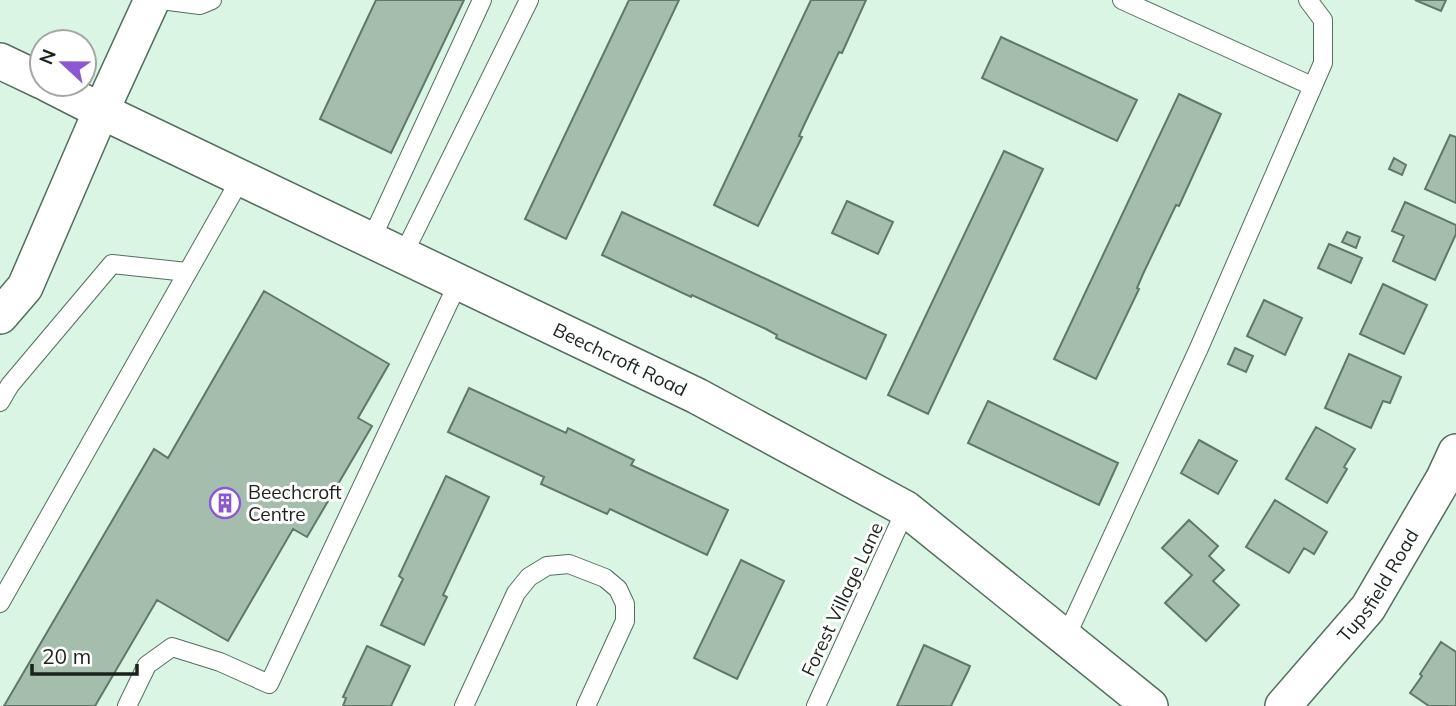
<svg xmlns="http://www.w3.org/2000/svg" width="1456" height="706" font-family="Mulish,sans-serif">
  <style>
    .building { fill: #a4bdad; stroke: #607869; stroke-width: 2 }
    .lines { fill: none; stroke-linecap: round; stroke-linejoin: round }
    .lane-casing { stroke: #556d5e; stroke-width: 20 }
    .street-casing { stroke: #556d5e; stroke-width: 38 }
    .lane { stroke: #fff; stroke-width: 18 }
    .street { stroke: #fff; stroke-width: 35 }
    .labels { text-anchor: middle; stroke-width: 6; stroke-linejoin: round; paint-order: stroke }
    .street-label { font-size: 19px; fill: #19231c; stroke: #fff }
    .poi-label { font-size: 19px; fill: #19231c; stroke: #fff; text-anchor: start }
  </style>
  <rect width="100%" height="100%" fill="#daf5e4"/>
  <path class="building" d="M 376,0 L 464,0 L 391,153 L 320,119 Z
    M 629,0 L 679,0 L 566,239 L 525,219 Z
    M 811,0 L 866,0 L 842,53 L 839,52 L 805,123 L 799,136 L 802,137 L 758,226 L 714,205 Z
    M 1415,0 L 1446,0 L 1441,11 Z
    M 1001,37 L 1137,100 L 1117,141 L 982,78 Z
    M 1179,94 L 1221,114 L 1179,206 L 1176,205 L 1143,274 L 1137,288 L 1139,289 L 1096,379 L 1054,359 Z
    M 1450,135 L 1456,137 L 1456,203 L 1425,189 Z
    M 1004,151 L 1043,169 L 928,414 L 888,395 Z
    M 1394,158 L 1406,165 L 1402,175 L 1389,169 Z
    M 847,201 L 893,222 L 878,254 L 832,233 Z
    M 1405,202 L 1456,225 L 1456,234 L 1435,280 L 1393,261 L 1404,236 L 1392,231 Z
    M 622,212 L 886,335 L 866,379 L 776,338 L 777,335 L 766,329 L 692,295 L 691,297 L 602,255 Z
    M 1347,232 L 1360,237 L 1356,248 L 1342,242 Z
    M 1329,244 L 1362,258 L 1351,283 L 1318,268 Z
    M 1383,284 L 1427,305 L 1404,354 L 1360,334 Z
    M 264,291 L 389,364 L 358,418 L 372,426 L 307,537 L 293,529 L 228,641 L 157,600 L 95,706 L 4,706 L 154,449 L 168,458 Z
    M 1264,300 L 1302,318 L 1285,355 L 1247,336 Z
    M 1235,348 L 1253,356 L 1246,372 L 1228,364 Z
    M 1349,354 L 1401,377 L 1390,403 L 1383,401 L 1371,428 L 1325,408 Z
    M 469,388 L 566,433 L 568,428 L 634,460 L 631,465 L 728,510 L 707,555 L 610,509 L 607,514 L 541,484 L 544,477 L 448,432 Z
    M 988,401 L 1118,463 L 1099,505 L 968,443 Z
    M 1316,427 L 1355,449 L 1344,467 L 1347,469 L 1327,503 L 1286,479 Z
    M 1199,440 L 1237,461 L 1218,494 L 1181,473 Z
    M 446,476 L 489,497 L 443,595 L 447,597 L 424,645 L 381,625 L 403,579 L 399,576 Z
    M 1275,500 L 1327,532 L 1314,554 L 1304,548 L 1289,573 L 1246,547 Z
    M 1189,520 L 1218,546 L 1209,556 L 1224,570 L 1213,581 L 1239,605 L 1206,641 L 1165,603 L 1192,575 L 1162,548 Z
    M 741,560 L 784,581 L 737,679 L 694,658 Z
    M 1441,642 L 1456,652 L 1456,706 L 1429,706 L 1410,693 L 1422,676 L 1420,674 Z
    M 924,645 L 970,666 L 968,671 L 951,706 L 897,706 Z
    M 367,646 L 410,666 L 391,706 L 343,706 L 346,698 L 343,697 Z"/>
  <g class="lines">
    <g class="lane-casing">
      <path id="lane" d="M 161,0 L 200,5 L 212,0
        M 1122,0 L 1312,86
        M 371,240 L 482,0
        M 403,255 L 529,0
        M 0,402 L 10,385 L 112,264 L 187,272
        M 0,603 L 241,178
        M 1066,637 L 1199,348 L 1323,63 L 1323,20 L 1308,0
        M 127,706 L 147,665 L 172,647 L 220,662 L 269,684 L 459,281
        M 464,706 L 516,593 L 529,577 L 547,566 L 569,564 L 605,578 L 618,589 L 625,604 L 625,621 L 586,706
        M 816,706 L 906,509"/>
    </g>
    <g class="street-casing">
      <g id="street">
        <path d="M 0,61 L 42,81"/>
        <path id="s1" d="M 48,84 L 101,111 L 697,396 L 906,509 L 1150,706"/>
        <path d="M 0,316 L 25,287 L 101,111 L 152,0"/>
        <path id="s2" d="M 1283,706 L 1368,608 L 1444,478 L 1456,452"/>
      </g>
    </g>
    <use href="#lane" class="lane"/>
    <use href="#street" class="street"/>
  </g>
  <defs>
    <g id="building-ring" transform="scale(1.575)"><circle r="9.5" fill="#fff" stroke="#8c58d1" stroke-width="1.5"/><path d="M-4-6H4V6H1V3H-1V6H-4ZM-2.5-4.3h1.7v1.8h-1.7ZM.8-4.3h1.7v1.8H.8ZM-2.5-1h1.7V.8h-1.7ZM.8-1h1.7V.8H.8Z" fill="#8c58d1"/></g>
  </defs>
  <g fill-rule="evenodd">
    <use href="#building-ring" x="225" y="503"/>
  </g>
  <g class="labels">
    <g class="street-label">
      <text dy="7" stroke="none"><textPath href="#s1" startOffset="635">Beechcroft Road</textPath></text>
      <text dy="7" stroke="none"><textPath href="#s2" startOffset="154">Tupsfield Road</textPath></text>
      <text transform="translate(842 599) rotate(-65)" y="7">Forest Village Lane</text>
    </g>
    <g class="poi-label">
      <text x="248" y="499">Beechcroft<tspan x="248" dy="22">Centre</tspan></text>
    </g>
  </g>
  <g transform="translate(63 63) rotate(292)"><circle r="33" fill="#ffffff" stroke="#a3a7a4" stroke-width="2"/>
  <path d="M0-5L12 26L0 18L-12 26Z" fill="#8c58d1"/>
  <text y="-10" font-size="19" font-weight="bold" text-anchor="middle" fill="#19231c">N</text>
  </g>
  <path d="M32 664v10h105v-10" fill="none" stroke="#19231c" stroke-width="3.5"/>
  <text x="42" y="664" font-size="21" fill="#19231c" stroke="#ffffff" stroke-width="5" paint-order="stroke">20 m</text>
</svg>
